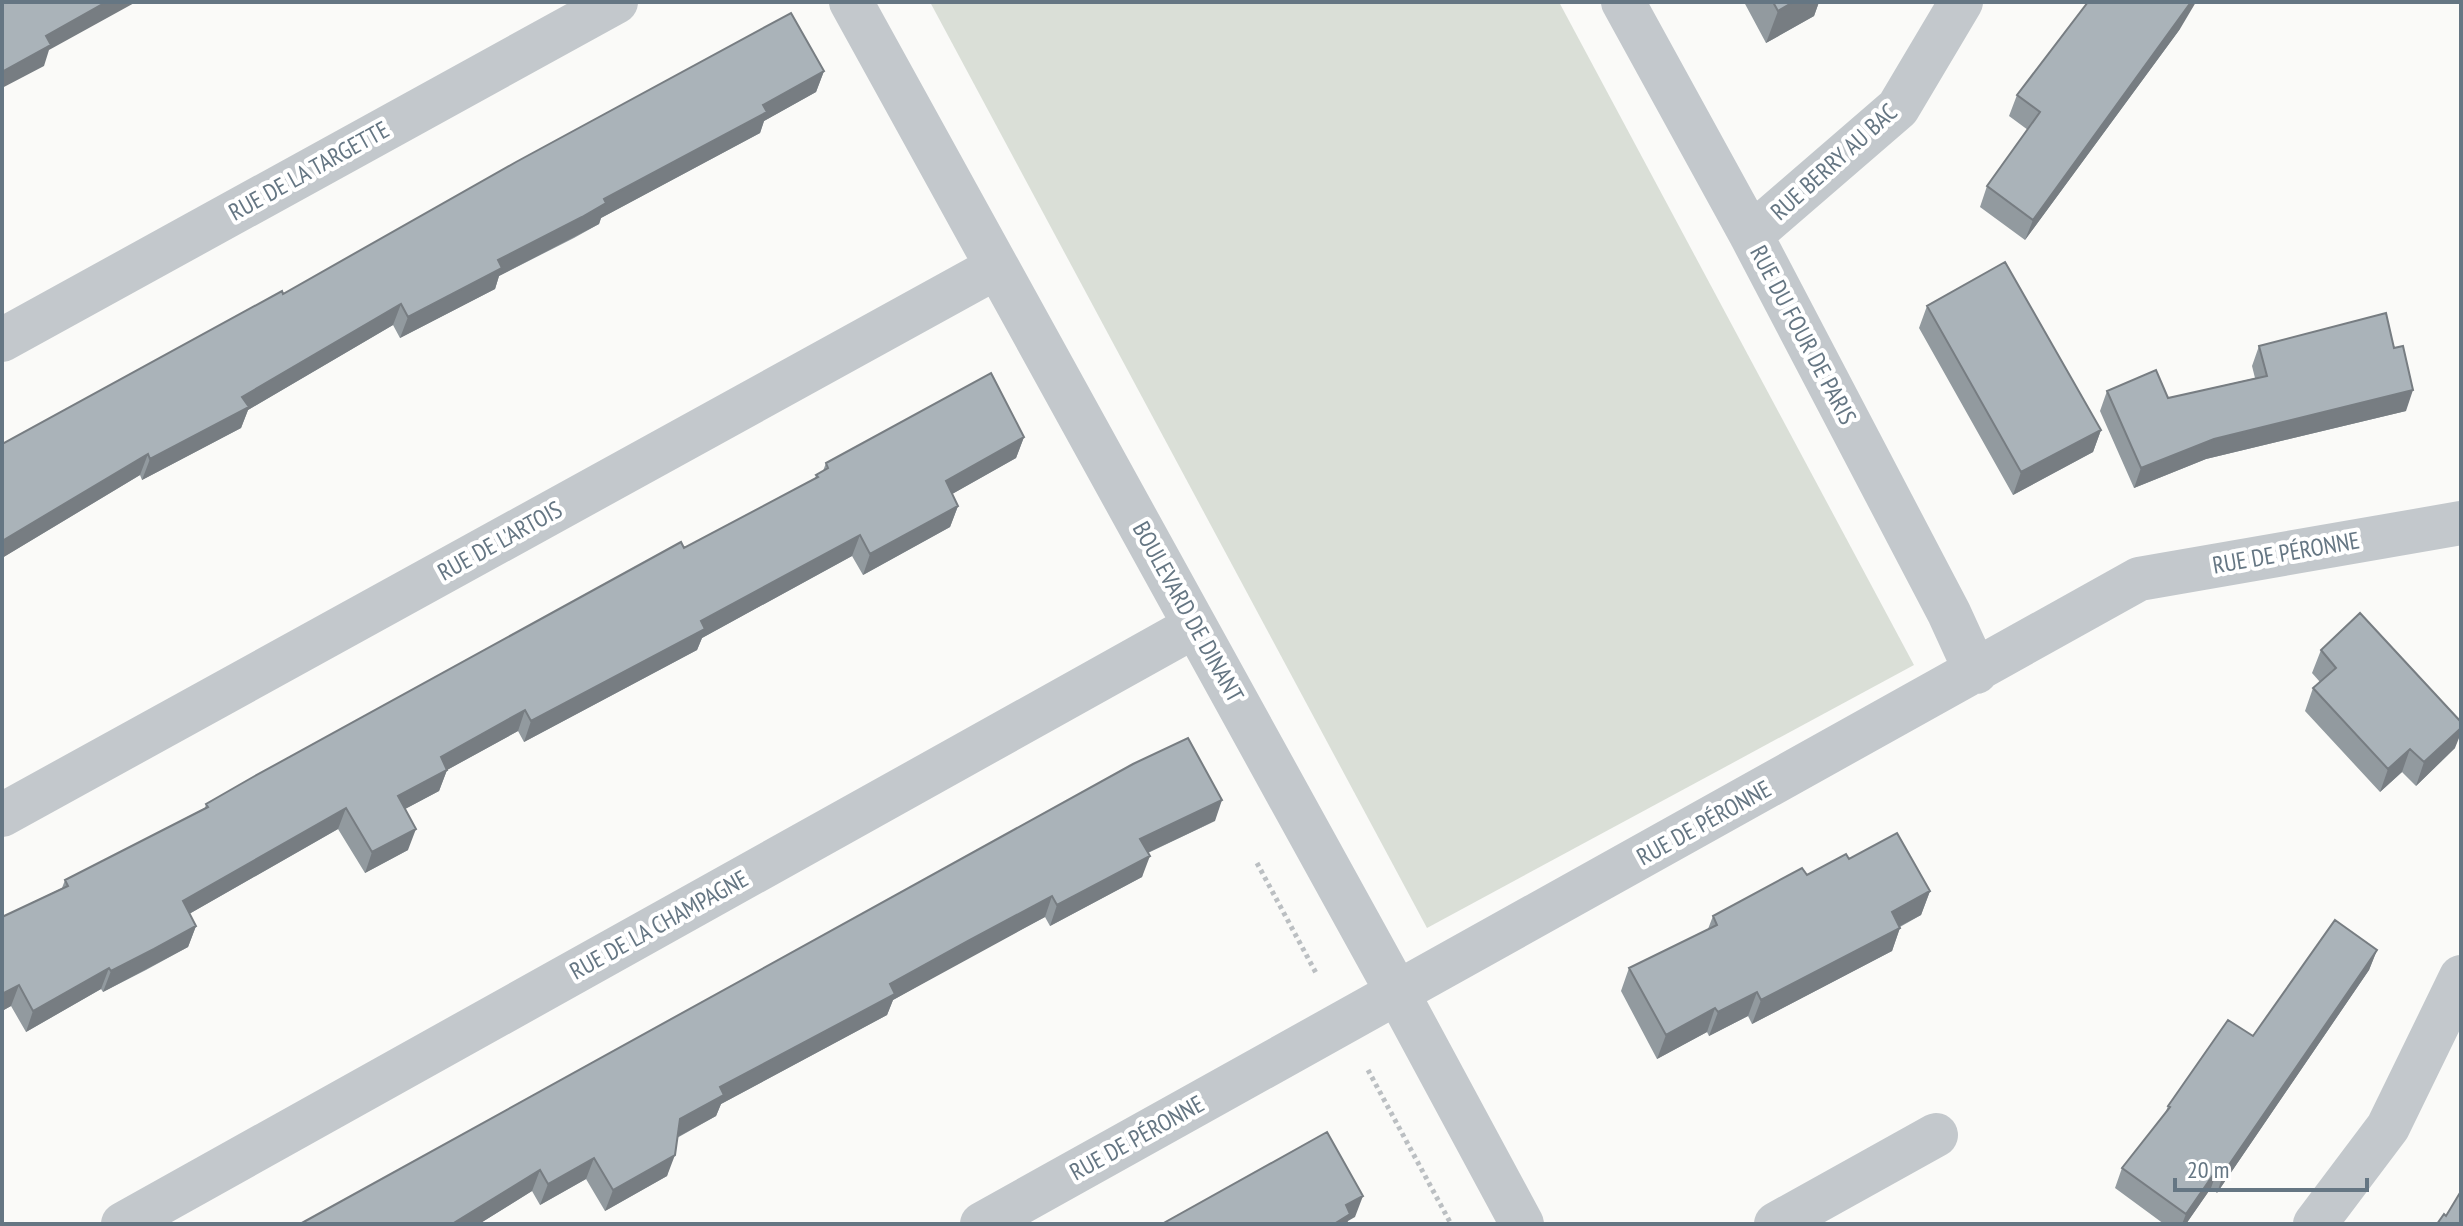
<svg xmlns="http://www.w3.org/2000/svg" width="2463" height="1226" font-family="'PT Sans Narrow',sans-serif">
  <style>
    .green { fill: #dadfd7 }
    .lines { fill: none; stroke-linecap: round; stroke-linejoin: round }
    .path { stroke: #bbbfc2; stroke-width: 5; stroke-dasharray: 4 4; stroke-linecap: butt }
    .minor { stroke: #c3c8cc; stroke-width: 44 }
    .wall { fill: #929a9f }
    .shaded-wall { fill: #777d82 }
    .building { fill: #aab3b9; stroke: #777d82; stroke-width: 2 }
    .labels { text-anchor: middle; stroke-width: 8; stroke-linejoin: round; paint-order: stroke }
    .street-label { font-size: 24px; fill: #657683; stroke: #fff }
  </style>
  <rect width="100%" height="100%" fill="#fafaf8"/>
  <path class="green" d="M 930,2 L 1559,2 L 1914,665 L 1427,928 Z"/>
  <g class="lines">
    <path class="path" d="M 1257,863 L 1316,973
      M 1368,1070 L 1451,1224"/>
    <path class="minor" d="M 851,2 L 1397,992 L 1522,1224
      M 1623,2 L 1751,235 L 1949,613 L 1976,672
      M 1751,235 L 1898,108 L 1961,2
      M 2,340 L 616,2
      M 2,815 L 997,267
      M 123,1224 L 1195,626
      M 982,1224 L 2139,579 L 2461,523
      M 1776,1224 L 1936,1135
      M 2315,1224 L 2388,1127 L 2461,977"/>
  </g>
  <path class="wall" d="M 1744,2 L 1819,2 L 1814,16 L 1766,43 Z
    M 2180,29 L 2025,240 L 1980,207 L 1987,186 L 2028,130 L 2009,116 L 2017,95 Z
    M 824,71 L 816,92 L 764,121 L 760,133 L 601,218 L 599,224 L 574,238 L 499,276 L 495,289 L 400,338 L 393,325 L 248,410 L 241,428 L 142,480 L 140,475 L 2,558 L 2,444 L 283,294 Z
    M 1927,306 L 2101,430 L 2093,452 L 2013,495 L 1919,328 Z
    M 2259,346 L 2406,411 L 2206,459 L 2134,488 L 2100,411 L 2107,391 L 2168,398 L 2255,378 L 2252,366 Z
    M 1024,437 L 1016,458 L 952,494 L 958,506 L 950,527 L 863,575 L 852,556 L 702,638 L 697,650 L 524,742 L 518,731 L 447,770 L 439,791 L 405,809 L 408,850 L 365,873 L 338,829 L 189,914 L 196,926 L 188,947 L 146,970 L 103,992 L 101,989 L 26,1032 L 11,1006 L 2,1011 L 2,917 L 62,888 L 65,880 L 205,808 L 206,804 L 815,479 L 816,475 L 823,471 L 826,463 Z
    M 2321,650 L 2455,748 L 2416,786 L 2402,772 L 2380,792 L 2305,711 L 2313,688 L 2320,682 L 2312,673 Z
    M 1215,821 L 1148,853 L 1142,877 L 1050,926 L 1045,917 L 960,962 L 893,1000 L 887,1015 L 721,1104 L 716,1116 L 677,1138 L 667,1176 L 605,1211 L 586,1179 L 540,1205 L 532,1191 L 479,1224 L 300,1224 Z
    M 1849,859 L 1930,891 L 1921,915 L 1900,927 L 1892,951 L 1752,1024 L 1748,1016 L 1709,1036 L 1707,1032 L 1657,1059 L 1621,991 L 1629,968 L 1708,929 L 1713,916 Z
    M 2377,950 L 2369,970 L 2217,1193 L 2211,1188 L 2186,1224 L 2164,1224 L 2115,1188 L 2122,1168 L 2165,1114 L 2168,1106 L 2253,1036 Z"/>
  <path class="shaded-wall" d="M 106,2 L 136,2 L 49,50 L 44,66 L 2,88 L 2,72 L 46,36 Z
    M 1793,2 L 1819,2 L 1814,16 L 1766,43 L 1778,11 Z
    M 2191,2 L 2196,2 L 2180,29 L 2025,240 L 2033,220 Z
    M 824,71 L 816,92 L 764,121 L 760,133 L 601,218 L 599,224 L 499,276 L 495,289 L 400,338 L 408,317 L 498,260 L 604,199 L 763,105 Z
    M 401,304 L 393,325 L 248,410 L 241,428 L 142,480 L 150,459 L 242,397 Z
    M 2413,390 L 2406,411 L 2206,459 L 2134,488 L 2141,468 L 2214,439 Z
    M 2101,430 L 2093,452 L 2013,495 L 2021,472 Z
    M 1024,437 L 1016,458 L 938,502 L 946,481 Z
    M 148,454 L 140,475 L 2,558 L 2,541 Z
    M 958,506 L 950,527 L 863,575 L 870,554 Z
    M 860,535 L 852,556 L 702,638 L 697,650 L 524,742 L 531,721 L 701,621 Z
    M 525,710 L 518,731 L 447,770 L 439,791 L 390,817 L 398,796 L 441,757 Z
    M 2461,728 L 2461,733 L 2455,748 L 2416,786 L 2424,762 Z
    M 2410,749 L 2402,772 L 2380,792 L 2388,769 Z
    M 1222,800 L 1215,821 L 1132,860 L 1140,839 Z
    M 346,808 L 338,829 L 175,922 L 183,901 Z
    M 416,829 L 408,850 L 365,873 L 372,852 Z
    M 1150,856 L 1142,877 L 1050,926 L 1057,905 Z
    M 1930,891 L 1921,915 L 1883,935 L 1892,912 Z
    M 1052,896 L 1045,917 L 893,1000 L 887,1015 L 721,1104 L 716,1116 L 672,1140 L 680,1119 L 720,1087 L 890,984 Z
    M 196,926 L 188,947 L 103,992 L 111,971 Z
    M 1900,928 L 1892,951 L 1752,1024 L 1761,1000 Z
    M 2377,950 L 2369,970 L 2217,1193 L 2224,1172 Z
    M 109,968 L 101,989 L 26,1032 L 33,1011 Z
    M 19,985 L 11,1006 L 2,1011 L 2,994 Z
    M 1757,992 L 1748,1016 L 1709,1036 L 1718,1012 Z
    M 1715,1008 L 1707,1032 L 1657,1059 L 1666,1035 Z
    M 675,1155 L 667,1176 L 605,1211 L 613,1190 Z
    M 594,1158 L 586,1179 L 540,1205 L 548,1184 Z
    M 2218,1168 L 2211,1188 L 2186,1224 L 2182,1224 L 2186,1214 Z
    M 540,1170 L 532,1191 L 479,1224 L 452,1224 Z
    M 1363,1196 L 1355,1217 L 1348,1221 L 1347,1224 L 1334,1224 L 1346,1205 Z"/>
  <path class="building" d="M 2,2 L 106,2 L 46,36 L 51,45 L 2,72 Z
    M 1773,2 L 1793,2 L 1778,11 Z
    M 2088,2 L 2191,2 L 2033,220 L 1987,186 L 2040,112 L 2017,95 Z
    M 791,13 L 824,71 L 763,105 L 767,112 L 604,199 L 606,203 L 582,217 L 498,260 L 502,268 L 408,317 L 401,304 L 242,397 L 249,407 L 150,459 L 148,454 L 2,541 L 2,444 L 282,291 L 283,294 L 516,162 Z
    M 2005,262 L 2101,430 L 2021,472 L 1927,306 Z
    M 2386,313 L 2394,348 L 2403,346 L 2413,390 L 2214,439 L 2141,468 L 2107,391 L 2156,370 L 2168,398 L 2267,376 L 2259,346 Z
    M 991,373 L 1024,437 L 946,481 L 958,506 L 870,554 L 860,535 L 701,621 L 705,629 L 531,721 L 525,710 L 441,757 L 447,770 L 398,796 L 416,829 L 372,852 L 346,808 L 183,901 L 196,926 L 154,949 L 111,971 L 109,968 L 33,1011 L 19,985 L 2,994 L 2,917 L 68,886 L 65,880 L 208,807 L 206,804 L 253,777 L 681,542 L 684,548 L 818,477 L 816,475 L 828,468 L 826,463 Z
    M 2360,613 L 2461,722 L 2461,728 L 2424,762 L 2410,749 L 2388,769 L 2313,688 L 2336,668 L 2321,650 Z
    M 1188,738 L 1222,800 L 1140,839 L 1150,856 L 1057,905 L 1052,896 L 968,941 L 890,984 L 895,994 L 720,1087 L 724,1095 L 680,1119 L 675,1155 L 613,1190 L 594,1158 L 548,1184 L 540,1170 L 452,1224 L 300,1224 L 1133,764 Z
    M 1897,833 L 1930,891 L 1892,912 L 1900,928 L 1761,1000 L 1757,992 L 1718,1012 L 1715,1008 L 1666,1035 L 1629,968 L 1717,925 L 1713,916 L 1802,868 L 1807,875 L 1846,854 L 1849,859 Z
    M 2335,920 L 2377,950 L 2224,1172 L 2218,1168 L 2186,1214 L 2122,1168 L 2170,1107 L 2168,1106 L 2228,1020 L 2253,1036 Z
    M 1327,1132 L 1363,1196 L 1346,1205 L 1350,1214 L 1334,1224 L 1162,1224 Z
    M 2461,1191 L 2461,1224 L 2437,1224 L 2444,1214 L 2446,1216 Z"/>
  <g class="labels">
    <g class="street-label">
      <text transform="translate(1834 162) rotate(-42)" y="8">RUE BERRY AU BAC</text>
      <text transform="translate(309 171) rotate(-29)" y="8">RUE DE LA TARGETTE</text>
      <text transform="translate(1803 335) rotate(62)" y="8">RUE DU FOUR DE PARIS</text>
      <text transform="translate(500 541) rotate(-29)" y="8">RUE DE L'ARTOIS</text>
      <text transform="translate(2286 553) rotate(-10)" y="8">RUE DE PÉRONNE</text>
      <text transform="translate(1188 612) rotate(61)" y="8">BOULEVARD DE DINANT</text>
      <text transform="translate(1704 823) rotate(-29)" y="8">RUE DE PÉRONNE</text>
      <text transform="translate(659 925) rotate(-29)" y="8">RUE DE LA CHAMPAGNE</text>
      <text transform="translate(1137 1138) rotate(-29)" y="8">RUE DE PÉRONNE</text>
    </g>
  </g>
  <rect width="2463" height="1226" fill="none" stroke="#657683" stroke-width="8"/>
  <path d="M2175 1178v12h192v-12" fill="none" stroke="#657683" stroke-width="4"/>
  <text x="2187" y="1178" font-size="24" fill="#657683" stroke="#ffffff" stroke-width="6" paint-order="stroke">20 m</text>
</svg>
